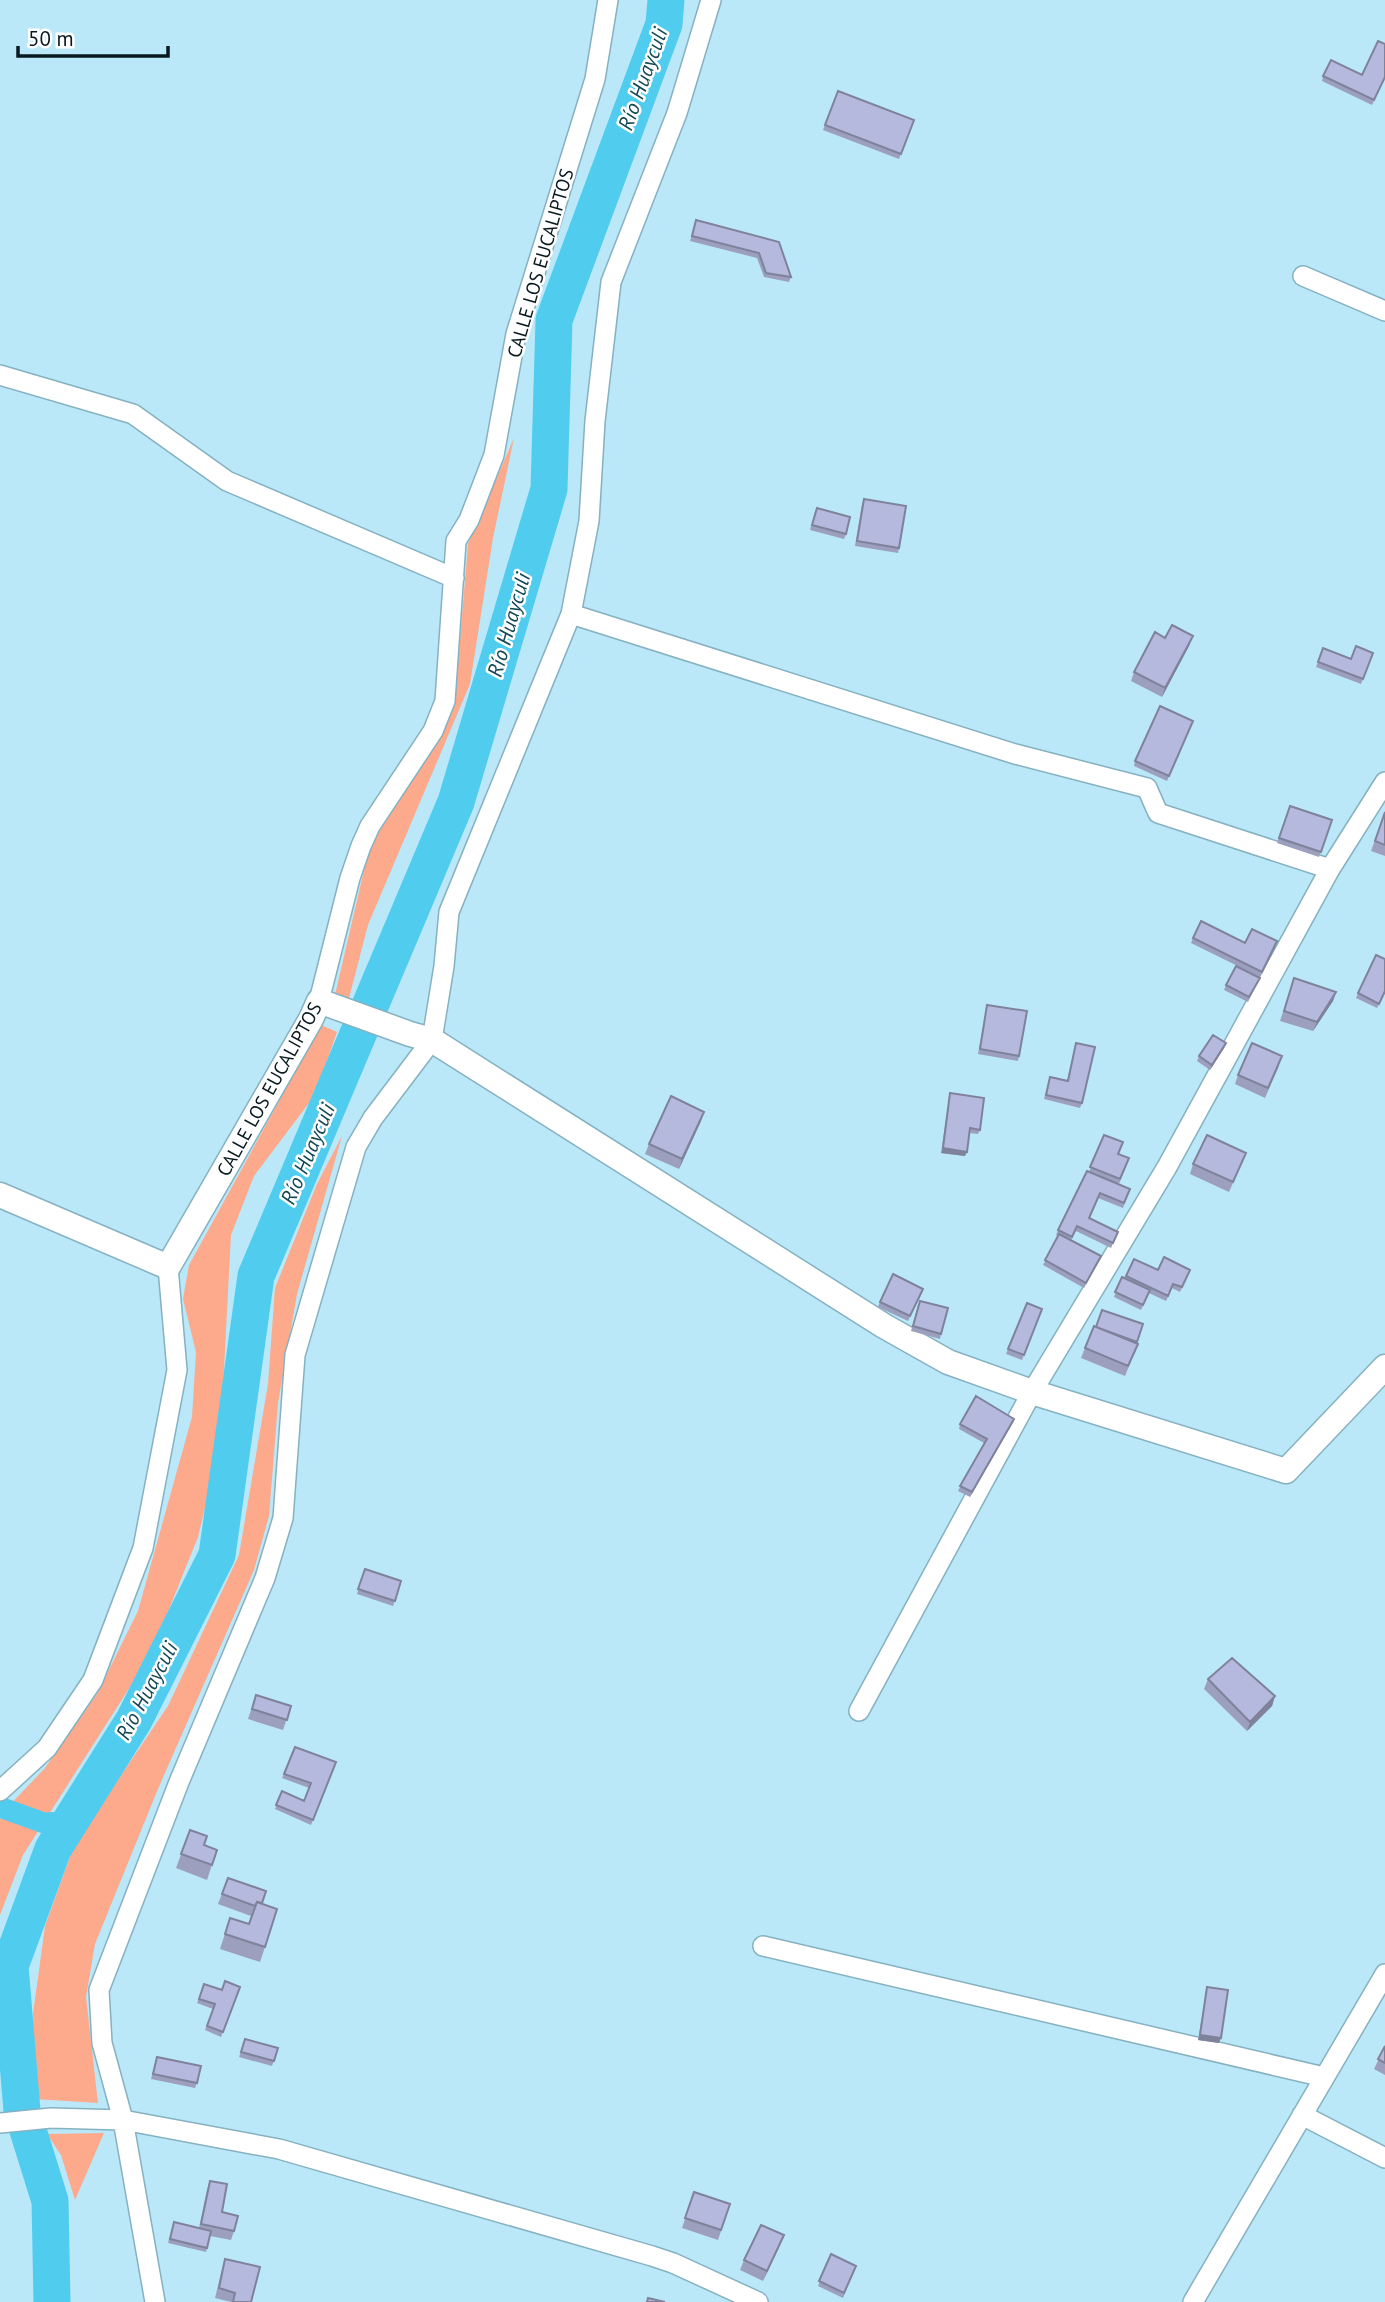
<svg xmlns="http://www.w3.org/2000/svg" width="1385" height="2302" font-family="'PT Sans',sans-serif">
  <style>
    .green { fill: #fca98c }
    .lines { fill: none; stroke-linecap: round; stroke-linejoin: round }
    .canal { stroke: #50ccef; stroke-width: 21 }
    .river { stroke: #50ccef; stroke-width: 37 }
    .minor-casing { stroke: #85b1c0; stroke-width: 22 }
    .tertiary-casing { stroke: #85b1c0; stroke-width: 27 }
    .minor { stroke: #fff; stroke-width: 19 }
    .tertiary { stroke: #fff; stroke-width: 24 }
    .wall { fill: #9c9fbe }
    .shaded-wall { fill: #7f829b }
    .building { fill: #b5b9dd; stroke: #7f829b; stroke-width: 2 }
    .labels { text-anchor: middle; stroke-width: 5; stroke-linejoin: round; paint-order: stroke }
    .street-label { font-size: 19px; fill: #08191f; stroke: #fff }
    .water-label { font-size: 21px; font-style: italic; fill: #124756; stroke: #fff }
  </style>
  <rect width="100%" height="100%" fill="#bbe8f8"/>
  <path class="green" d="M 514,438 L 493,538 L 470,684 L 368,925 L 348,1002 L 335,995 L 369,849 L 455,701 L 468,544 Z
    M 321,1025 L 337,1032 L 315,1095 L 254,1176 L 231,1235 L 220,1445 L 198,1537 L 151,1654 L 23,1855 L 0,1915 L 0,1820 L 5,1810 L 45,1768 L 97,1694 L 138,1611 L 192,1417 L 196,1352 L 183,1299 L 189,1265 Z
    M 342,1136 L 297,1294 L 278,1403 L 269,1516 L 254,1570 L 158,1789 L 95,1944 L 86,1997 L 98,2103 L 34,2099 L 33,2014 L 45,1926 L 75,1843 L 168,1706 L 239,1555 L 268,1384 L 275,1288 L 317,1184 Z
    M 104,2133 L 75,2200 L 61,2155 L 47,2134 Z"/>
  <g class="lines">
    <path class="canal" d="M 0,1807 L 44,1823 L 69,1822"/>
    <path class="river" d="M 52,2302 L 50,2201 L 22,2111 L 10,1966 L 53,1849 L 134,1720 L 217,1555 L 256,1276 L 456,802 L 549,489 L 554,320 L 664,24 L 666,0"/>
    <g class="minor-casing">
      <path id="minor" d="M 1303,276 L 1385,311
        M 0,375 L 133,414 L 227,481 L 454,578
        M 571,614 L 1015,754 L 1147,788 L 1158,813 L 1330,869
        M 319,1001 L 350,878 L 361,846 L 370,826 L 433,731 L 445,701 L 456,541 L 469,520 L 494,455 L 516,334 L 595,79 L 608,0
        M 859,1711 L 1032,1392 L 1167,1167 L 1330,869 L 1385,782
        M 0,1791 L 47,1748 L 93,1680 L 143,1548 L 177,1370 L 168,1267
        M 763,1946 L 1324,2077
        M 1302,2115 L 1385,2158
        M 0,2123 L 51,2118 L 123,2120 L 279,2149 L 652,2256 L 673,2263 L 758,2302
        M 155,2302 L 123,2120 L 102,2043 L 99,1990 L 179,1782 L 265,1578 L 283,1518 L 295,1355 L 356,1147 L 373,1118 L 432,1040 L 444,966 L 449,912 L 571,614 L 589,521 L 595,421 L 611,282 L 677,113 L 711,0
        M 1193,2302 L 1385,1974"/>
    </g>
    <g class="tertiary-casing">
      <path id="tertiary" d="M 0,1195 L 168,1267 L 311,1019 L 319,1001 L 410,1034 L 432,1040 L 884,1326 L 948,1362 L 1032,1392 L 1286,1471 L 1385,1367"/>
    </g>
    <use href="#minor" class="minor"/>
    <use href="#tertiary" class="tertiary"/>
  </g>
  <path class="wall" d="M 1362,75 L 1385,78 L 1372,105 L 1322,81 L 1323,76 Z
    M 838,91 L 914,120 L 899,159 L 823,130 Z
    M 696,220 L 779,242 L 791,277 L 789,282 L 764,277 L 757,258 L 690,241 Z
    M 864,499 L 899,548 L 898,553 L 855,546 L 862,504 Z
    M 815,512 L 846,534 L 844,539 L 810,530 Z
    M 1193,636 L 1189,646 L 1162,697 L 1131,681 L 1134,672 L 1165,638 Z
    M 1323,648 L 1351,659 L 1373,653 L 1361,684 L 1316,667 Z
    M 1193,721 L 1167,781 L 1134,766 L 1135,761 Z
    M 1290,806 L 1332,820 L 1319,857 L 1277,843 Z
    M 1385,812 L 1385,856 L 1371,851 Z
    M 1193,938 L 1245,943 L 1276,946 L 1260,977 L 1191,943 Z
    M 1294,978 L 1336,992 L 1333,1001 L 1313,1031 L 1280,1021 Z
    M 1258,982 L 1248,1002 L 1224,990 L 1226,985 Z
    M 1358,993 L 1385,993 L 1377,1008 L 1356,998 Z
    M 987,1005 L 1019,1056 L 1018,1061 L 978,1054 Z
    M 1076,1043 L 1082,1103 L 1080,1108 L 1044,1099 L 1050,1077 L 1067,1081 Z
    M 1226,1043 L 1224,1048 L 1210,1070 L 1197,1061 L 1199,1056 Z
    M 1279,1066 L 1265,1098 L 1235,1084 L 1238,1075 Z
    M 950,1093 L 980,1130 L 978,1134 L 969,1133 L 965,1156 L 941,1153 L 949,1098 Z
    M 701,1121 L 679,1169 L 645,1154 L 649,1144 Z
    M 1104,1135 L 1118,1154 L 1129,1158 L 1119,1184 L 1089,1172 Z
    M 1246,1153 L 1229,1192 L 1190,1174 L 1193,1164 Z
    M 1087,1171 L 1130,1189 L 1123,1208 L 1098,1198 L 1089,1218 L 1118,1232 L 1111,1248 L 1076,1231 L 1071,1240 L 1099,1261 L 1084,1288 L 1043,1265 L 1058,1236 L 1056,1235 L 1058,1230 Z
    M 1134,1259 L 1158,1270 L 1188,1275 L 1180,1292 L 1172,1288 L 1166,1301 L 1149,1293 L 1141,1310 L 1114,1297 L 1122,1277 L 1125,1278 Z
    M 923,1289 L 908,1321 L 878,1307 L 880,1302 Z
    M 1027,1303 L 1042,1309 L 1022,1360 L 1006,1354 Z
    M 918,1305 L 941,1334 L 940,1339 L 911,1331 Z
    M 1094,1326 L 1138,1344 L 1125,1376 L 1081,1358 Z
    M 1014,1419 L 970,1497 L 958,1491 L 984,1443 L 959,1429 L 960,1424 Z
    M 365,1569 L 401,1581 L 393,1606 L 357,1594 Z
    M 1208,1679 L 1275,1696 L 1272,1706 L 1247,1731 L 1204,1689 Z
    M 256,1695 L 291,1706 L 283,1730 L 248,1719 Z
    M 336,1762 L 311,1825 L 275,1809 L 282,1791 L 304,1801 L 309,1788 L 282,1778 L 284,1774 Z
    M 190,1830 L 204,1845 L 217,1850 L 207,1880 L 176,1868 Z
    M 228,1878 L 262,1903 L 265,1947 L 260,1962 L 220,1949 L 230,1918 L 249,1924 L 251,1916 L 218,1904 Z
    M 204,1984 L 222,1990 L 240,1987 L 221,2037 L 205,2030 L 213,2009 L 197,2003 Z
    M 1207,1987 L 1219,2043 L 1198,2040 L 1206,1992 Z
    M 245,2039 L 278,2048 L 272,2066 L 239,2057 Z
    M 1385,2046 L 1385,2075 L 1374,2069 Z
    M 157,2057 L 197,2083 L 195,2088 L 151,2079 Z
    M 210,2181 L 222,2212 L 234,2231 L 231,2240 L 210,2236 L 206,2252 L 168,2243 L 174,2222 L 199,2228 L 207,2190 Z
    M 694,2192 L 730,2204 L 718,2240 L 682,2228 Z
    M 780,2245 L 763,2281 L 740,2270 L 744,2260 Z
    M 831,2254 L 856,2266 L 843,2298 L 818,2286 Z
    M 225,2259 L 251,2302 L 231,2302 L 215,2298 L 222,2269 Z"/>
  <path class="shaded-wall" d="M 1193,636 L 1189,646 L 1162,697 L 1165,688 Z
    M 1336,992 L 1333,1001 L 1313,1031 L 1317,1022 Z
    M 1226,1043 L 1224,1048 L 1210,1070 L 1212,1065 Z
    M 704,1112 L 701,1121 L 679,1169 L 682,1159 Z
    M 943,1148 L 967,1152 L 965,1156 L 941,1153 Z
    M 1014,1419 L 1012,1424 L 970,1497 L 972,1492 Z
    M 1275,1696 L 1272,1706 L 1247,1731 L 1250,1722 Z
    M 1200,2035 L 1221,2038 L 1219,2043 L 1198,2040 Z
    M 784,2235 L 780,2245 L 763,2281 L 767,2271 Z"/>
  <path class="building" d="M 1378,41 L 1385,44 L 1385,77 L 1374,100 L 1323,76 L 1331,60 L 1362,75 Z
    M 838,91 L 914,120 L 901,154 L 825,125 Z
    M 696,220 L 779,242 L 791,277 L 766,273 L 759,253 L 692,236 Z
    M 864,499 L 906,506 L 899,548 L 857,541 Z
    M 817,508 L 850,517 L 846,534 L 812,525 Z
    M 1172,625 L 1193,636 L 1165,688 L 1134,672 L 1155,632 L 1165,638 Z
    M 1356,646 L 1373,653 L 1363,679 L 1318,662 L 1323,648 L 1351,659 Z
    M 1160,706 L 1193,721 L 1169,776 L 1135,761 Z
    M 1290,806 L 1332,820 L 1321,852 L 1279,838 Z
    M 1385,812 L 1385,845 L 1375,841 Z
    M 1201,921 L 1245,943 L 1252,929 L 1277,941 L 1262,972 L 1193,938 Z
    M 1376,955 L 1385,959 L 1385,991 L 1379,1004 L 1358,993 Z
    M 1236,966 L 1260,978 L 1249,997 L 1226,985 Z
    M 1294,978 L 1336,992 L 1317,1022 L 1284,1011 Z
    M 987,1005 L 1027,1011 L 1019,1056 L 980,1049 Z
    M 1213,1035 L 1226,1043 L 1212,1065 L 1199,1056 Z
    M 1076,1043 L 1095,1047 L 1082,1103 L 1046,1095 L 1050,1077 L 1068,1081 Z
    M 1252,1043 L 1282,1056 L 1268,1088 L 1238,1075 Z
    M 950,1093 L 984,1098 L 980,1130 L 970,1128 L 967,1152 L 943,1148 Z
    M 671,1096 L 704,1112 L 682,1159 L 649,1144 Z
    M 1104,1135 L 1123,1142 L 1118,1154 L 1129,1158 L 1120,1179 L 1090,1167 Z
    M 1207,1135 L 1246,1153 L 1233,1182 L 1193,1164 Z
    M 1087,1171 L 1130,1189 L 1124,1203 L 1100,1193 L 1089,1218 L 1118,1232 L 1113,1243 L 1077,1226 L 1072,1237 L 1058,1230 Z
    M 1059,1234 L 1101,1256 L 1086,1283 L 1045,1260 Z
    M 1164,1257 L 1190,1270 L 1182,1287 L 1173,1284 L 1168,1296 L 1126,1276 L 1134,1259 L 1158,1270 Z
    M 893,1274 L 923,1289 L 910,1316 L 880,1302 Z
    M 1122,1277 L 1150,1290 L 1143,1305 L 1115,1292 Z
    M 920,1301 L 948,1308 L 941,1334 L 913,1326 Z
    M 1027,1303 L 1042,1309 L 1024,1355 L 1008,1349 Z
    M 1102,1310 L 1143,1324 L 1137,1342 L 1096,1327 Z
    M 1094,1326 L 1138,1344 L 1128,1366 L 1085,1348 Z
    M 976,1396 L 1014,1419 L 972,1492 L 960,1486 L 987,1439 L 960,1424 Z
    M 365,1569 L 401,1581 L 395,1601 L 358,1589 Z
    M 1232,1658 L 1275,1696 L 1250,1722 L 1208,1679 Z
    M 256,1695 L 291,1706 L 287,1720 L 252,1709 Z
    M 295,1747 L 336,1762 L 313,1820 L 276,1805 L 282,1791 L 304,1801 L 311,1783 L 284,1774 Z
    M 190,1830 L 207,1836 L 204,1845 L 217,1850 L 212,1865 L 181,1854 Z
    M 228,1878 L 266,1891 L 262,1903 L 257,1902 L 255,1906 L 222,1894 Z
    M 257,1902 L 277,1909 L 265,1947 L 225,1934 L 230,1918 L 249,1924 Z
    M 225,1981 L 240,1987 L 223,2032 L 207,2026 L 215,2004 L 199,1999 L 204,1984 L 222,1990 Z
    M 1207,1987 L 1228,1990 L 1221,2038 L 1200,2035 Z
    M 245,2039 L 278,2048 L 274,2061 L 241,2052 Z
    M 1385,2046 L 1385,2063 L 1378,2059 Z
    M 157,2057 L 201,2066 L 197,2083 L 153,2074 Z
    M 210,2181 L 227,2184 L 222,2212 L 238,2216 L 234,2231 L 201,2224 Z
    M 694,2192 L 730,2204 L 721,2230 L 685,2218 Z
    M 174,2222 L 211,2231 L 207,2248 L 170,2239 Z
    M 761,2225 L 784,2235 L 767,2271 L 744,2260 Z
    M 831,2254 L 856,2266 L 844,2293 L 819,2281 Z
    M 225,2259 L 260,2267 L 251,2302 L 233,2302 L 235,2293 L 219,2288 Z
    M 648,2298 L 665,2302 L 647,2302 Z"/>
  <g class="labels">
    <g class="street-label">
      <text transform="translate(540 263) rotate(-74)" y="7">CALLE LOS EUCALIPTOS</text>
      <text transform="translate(269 1089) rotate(-61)" y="7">CALLE LOS EUCALIPTOS</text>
    </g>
    <g class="water-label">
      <text transform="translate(643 79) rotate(-70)" y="7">Río Huayculi</text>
      <text transform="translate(509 625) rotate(-74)" y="7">Río Huayculi</text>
      <text transform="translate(308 1154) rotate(-67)" y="7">Río Huayculi</text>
      <text transform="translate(147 1691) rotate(-62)" y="7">Río Huayculi</text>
    </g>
  </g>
  <path d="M18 46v10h150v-10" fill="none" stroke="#08191f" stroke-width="3.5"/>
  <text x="28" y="46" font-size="21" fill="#08191f" stroke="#ffffff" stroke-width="5" paint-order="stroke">50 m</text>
</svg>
